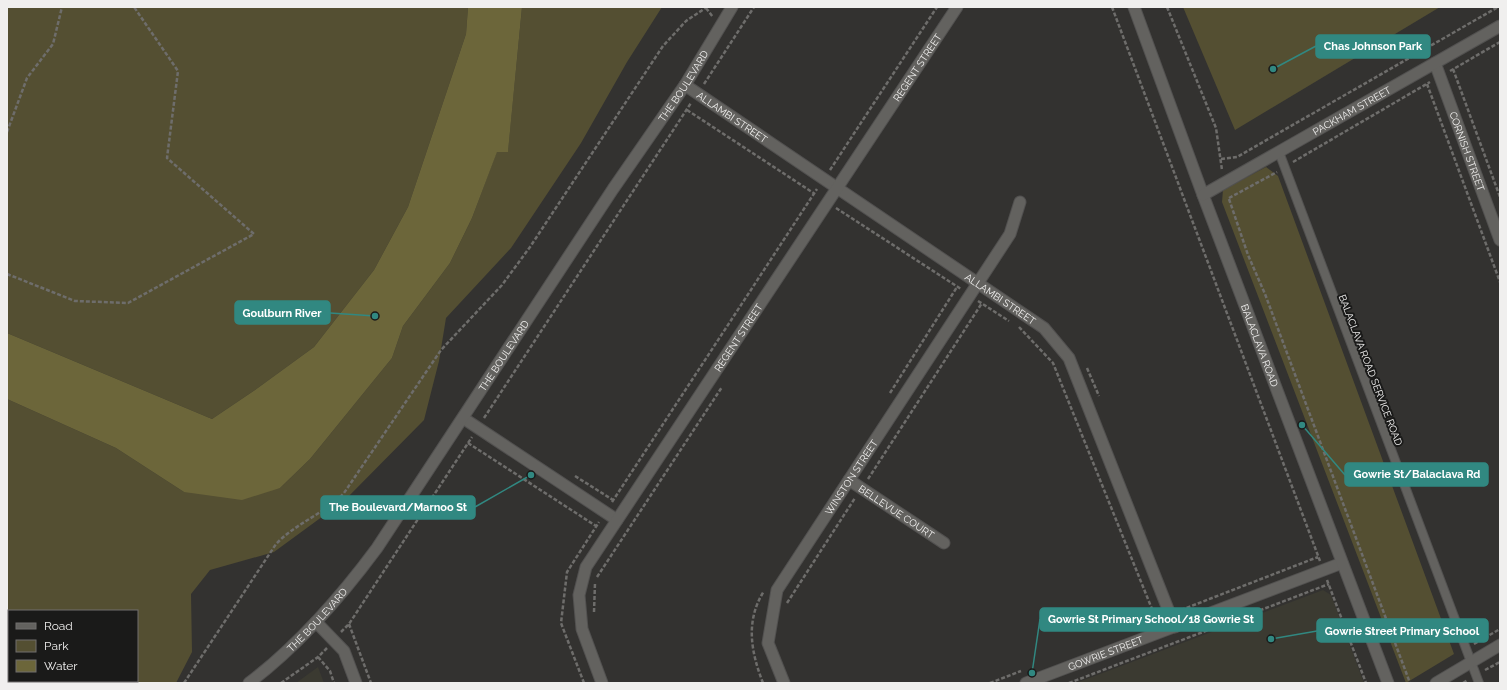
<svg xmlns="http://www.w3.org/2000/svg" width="1507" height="690" font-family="Raleway,sans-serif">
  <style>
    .built { fill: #3b3a31 }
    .green { fill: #544f32; fill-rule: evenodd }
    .water { fill: #6c663a }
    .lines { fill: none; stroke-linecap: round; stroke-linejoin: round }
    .service-casing { stroke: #525150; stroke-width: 10 }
    .minor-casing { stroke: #525150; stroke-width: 13 }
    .tertiary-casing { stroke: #525150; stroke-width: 13 }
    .path { stroke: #6e6d6b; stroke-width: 2.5; stroke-dasharray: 4 2; stroke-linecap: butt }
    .service { stroke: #63625f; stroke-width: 8 }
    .minor { stroke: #63625f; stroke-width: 11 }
    .tertiary { stroke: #63625f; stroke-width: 11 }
    .labels { text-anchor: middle; stroke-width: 4; stroke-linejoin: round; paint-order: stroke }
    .street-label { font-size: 10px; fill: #f0efee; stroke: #1a1a19 }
    .leader { fill: none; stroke: #318881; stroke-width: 1.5 }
    .callout-dot { fill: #318881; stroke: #1a1a19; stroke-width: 1.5 }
    .callout { fill: #318881; stroke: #318881; stroke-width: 1.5 }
    .callout-label { font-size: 11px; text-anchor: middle; font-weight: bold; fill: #fff }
  </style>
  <rect width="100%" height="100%" fill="#333230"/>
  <path class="built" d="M 1323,590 L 1331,595 L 1364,683 L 1076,683 Z
    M 318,667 L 324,683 L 296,683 Z"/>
  <path class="green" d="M 7,7 L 468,7 L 466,34 L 408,207 L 374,270 L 314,347 L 255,390 L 212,419 L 7,333 Z
    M 522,7 L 662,7 L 627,62 L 581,143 L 511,248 L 446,318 L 439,361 L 424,420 L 345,500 L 274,552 L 210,570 L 191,594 L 192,652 L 176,683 L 7,683 L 7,399 L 116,448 L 184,492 L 280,488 L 310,459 L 392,358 L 403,326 L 450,263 L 472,218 L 497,151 L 508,151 ZM 9,611 L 137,611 L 137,681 L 9,681 Z
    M 1183,7 L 1440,7 L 1235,130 Z
    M 1266,167 L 1278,176 L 1454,654 L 1406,683 L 1222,202 L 1223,190 Z"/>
  <path class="water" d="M 468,7 L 522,7 L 508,152 L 497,152 L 472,218 L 450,263 L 403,326 L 392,358 L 310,459 L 280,488 L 242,500 L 184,492 L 116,448 L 7,399 L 7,333 L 212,419 L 255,390 L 314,347 L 374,270 L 408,207 L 466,34 Z"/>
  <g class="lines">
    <g class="service-casing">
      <path id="service" d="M 1279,152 L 1479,683"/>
    </g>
    <g class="minor-casing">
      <g id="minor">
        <path id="s1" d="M 1435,63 L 1500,240"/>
        <path id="s2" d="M 685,85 L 1044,328 L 1069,358 L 1175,627"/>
        <path d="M 463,418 L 617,520"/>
        <path id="s3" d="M 849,480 L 944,543"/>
        <path d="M 316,622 L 344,651 L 356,683"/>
        <path id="s4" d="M 602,683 L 582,629 L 579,595 L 586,567 L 957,7"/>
        <path id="s5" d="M 784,683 L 768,643 L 777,590 L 1010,234 L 1020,202"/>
        <path id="s6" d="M 1026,683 L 1342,563"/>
        <path d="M 1436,683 L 1500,645"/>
      </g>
    </g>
    <g class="tertiary-casing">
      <g id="tertiary">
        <path id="s7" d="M 1134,7 L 1203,195 L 1388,683"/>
        <path id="s8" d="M 1203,195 L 1500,26"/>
        <path id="s9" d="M 249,683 C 299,645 340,598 377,548 L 613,189 L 685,85 L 732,7"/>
      </g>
    </g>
    <path class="path" d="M 1112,7 L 1320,561
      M 1167,7 L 1216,128 L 1222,170
      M 706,8 L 713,17
      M 1453,69 L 1500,197
      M 1450,71 L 1500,42
      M 704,84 L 754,7
      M 1427,84 L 1500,282
      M 687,110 L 815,194
      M 7,132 L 27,78 L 53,44 L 62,7
      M 1221,159 L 1237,157 L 1498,7
      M 1293,162 L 1430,82
      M 830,170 L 937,7
      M 1229,198 L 1277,172
      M 1229,199 L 1248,255 L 1265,294 L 1410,683
      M 836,208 L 961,289
      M 7,274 L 75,301 L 128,303 L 254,234 L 167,158 L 178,71 L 134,7
      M 978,301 L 1009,321
      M 1019,327 L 1053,363 L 1156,619
      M 1087,368 L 1099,396
      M 890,393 L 957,287
      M 484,418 L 691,103
      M 468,443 L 596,526
      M 575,476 L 613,500
      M 868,479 L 982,303
      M 612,502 L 817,189
      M 597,577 L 722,387
      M 1327,580 L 1366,683
      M 787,603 L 855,498
      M 1181,610 L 1318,557
      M 594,612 L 595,583
      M 349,624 L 371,683
      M 1134,628 L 1157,619
      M 341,632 L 349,624 L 472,437
      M 1474,644 L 1500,629
      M 318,657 L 330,671 L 334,683
      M 1485,670 L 1500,662
      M 184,683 L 276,544 C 296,523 324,514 344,493 L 441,350 L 502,285 L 530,247 L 663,46 L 686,21 L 707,7
      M 281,683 L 318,657 L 327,648
      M 584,683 L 561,623 L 567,572 L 599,522
      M 763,683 C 751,652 745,621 764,591
      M 990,683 L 1021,671
      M 1069,683 L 1329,584
      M 1463,683 L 1468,680"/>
    <use href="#service" class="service"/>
    <use href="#minor" class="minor"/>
    <use href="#tertiary" class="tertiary"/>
  </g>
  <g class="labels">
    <g class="street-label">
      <text dy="4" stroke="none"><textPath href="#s4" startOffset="720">REGENT STREET</textPath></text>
      <text dy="4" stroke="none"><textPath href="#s9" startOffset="741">THE BOULEVARD</textPath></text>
      <text dy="4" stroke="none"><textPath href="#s8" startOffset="171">PACKHAM STREET</textPath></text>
      <text dy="4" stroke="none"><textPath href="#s2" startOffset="57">ALLAMBI STREET</textPath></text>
      <text dy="4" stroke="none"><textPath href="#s1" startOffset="94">CORNISH STREET</textPath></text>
      <text dy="4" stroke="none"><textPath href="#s2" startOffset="381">ALLAMBI STREET</textPath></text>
      <text dy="4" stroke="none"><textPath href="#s4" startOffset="396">REGENT STREET</textPath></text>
      <text dy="4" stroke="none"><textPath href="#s7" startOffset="361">BALACLAVA ROAD</textPath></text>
      <text dy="4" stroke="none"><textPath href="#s9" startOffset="417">THE BOULEVARD</textPath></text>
      <text transform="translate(1371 370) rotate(69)" y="4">BALACLAVA ROAD SERVICE ROAD</text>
      <text dy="4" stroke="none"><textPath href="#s5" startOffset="232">WINSTON STREET</textPath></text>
      <text dy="4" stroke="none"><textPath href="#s3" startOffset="57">BELLEVUE COURT</textPath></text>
      <text dy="4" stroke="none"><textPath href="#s9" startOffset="93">THE BOULEVARD</textPath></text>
      <text dy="4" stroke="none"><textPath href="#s6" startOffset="85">GOWRIE STREET</textPath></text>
    </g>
  </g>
  <path class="leader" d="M1273 69L1316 46M375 316L330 313M1302 425L1345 475M531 475L475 507M1032 673L1040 619M1271 639L1317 631"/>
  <g class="callout-dot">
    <circle cx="1273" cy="69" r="4"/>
    <circle cx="375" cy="316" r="4"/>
    <circle cx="1302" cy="425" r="4"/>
    <circle cx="531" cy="475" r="4"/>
    <circle cx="1032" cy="673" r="4"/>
    <circle cx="1271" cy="639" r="4"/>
  </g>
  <g class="callout">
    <rect x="1316" y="35" width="114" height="23" rx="4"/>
    <rect x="235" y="301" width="95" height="23" rx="4"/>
    <rect x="1345" y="463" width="143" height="23" rx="4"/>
    <rect x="321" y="496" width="154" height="23" rx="4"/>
    <rect x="1040" y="608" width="222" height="23" rx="4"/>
    <rect x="1317" y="619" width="171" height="23" rx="4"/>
  </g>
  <g class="callout-label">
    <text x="1373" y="50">Chas Johnson Park</text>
    <text x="282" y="317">Goulburn River</text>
    <text x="1417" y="478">Gowrie St/Balaclava Rd</text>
    <text x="398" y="511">The Boulevard/Marnoo St</text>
    <text x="1151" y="623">Gowrie St Primary School/18 Gowrie St</text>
    <text x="1402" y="635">Gowrie Street Primary School</text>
  </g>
  <rect width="1507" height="690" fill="none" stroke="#f0efee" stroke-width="16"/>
  <rect x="8" y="610" width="130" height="72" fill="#1a1a19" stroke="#706f6e"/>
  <rect x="16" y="623" width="20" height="6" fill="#63625f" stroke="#706f6e"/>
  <text x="44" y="630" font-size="12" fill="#f0efee">Road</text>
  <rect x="16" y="640" width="20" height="12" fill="#544f32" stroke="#706f6e"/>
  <text x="44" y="650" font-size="12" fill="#f0efee">Park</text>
  <rect x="16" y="660" width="20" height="12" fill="#6c663a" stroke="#706f6e"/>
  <text x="44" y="670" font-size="12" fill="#f0efee">Water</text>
</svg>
